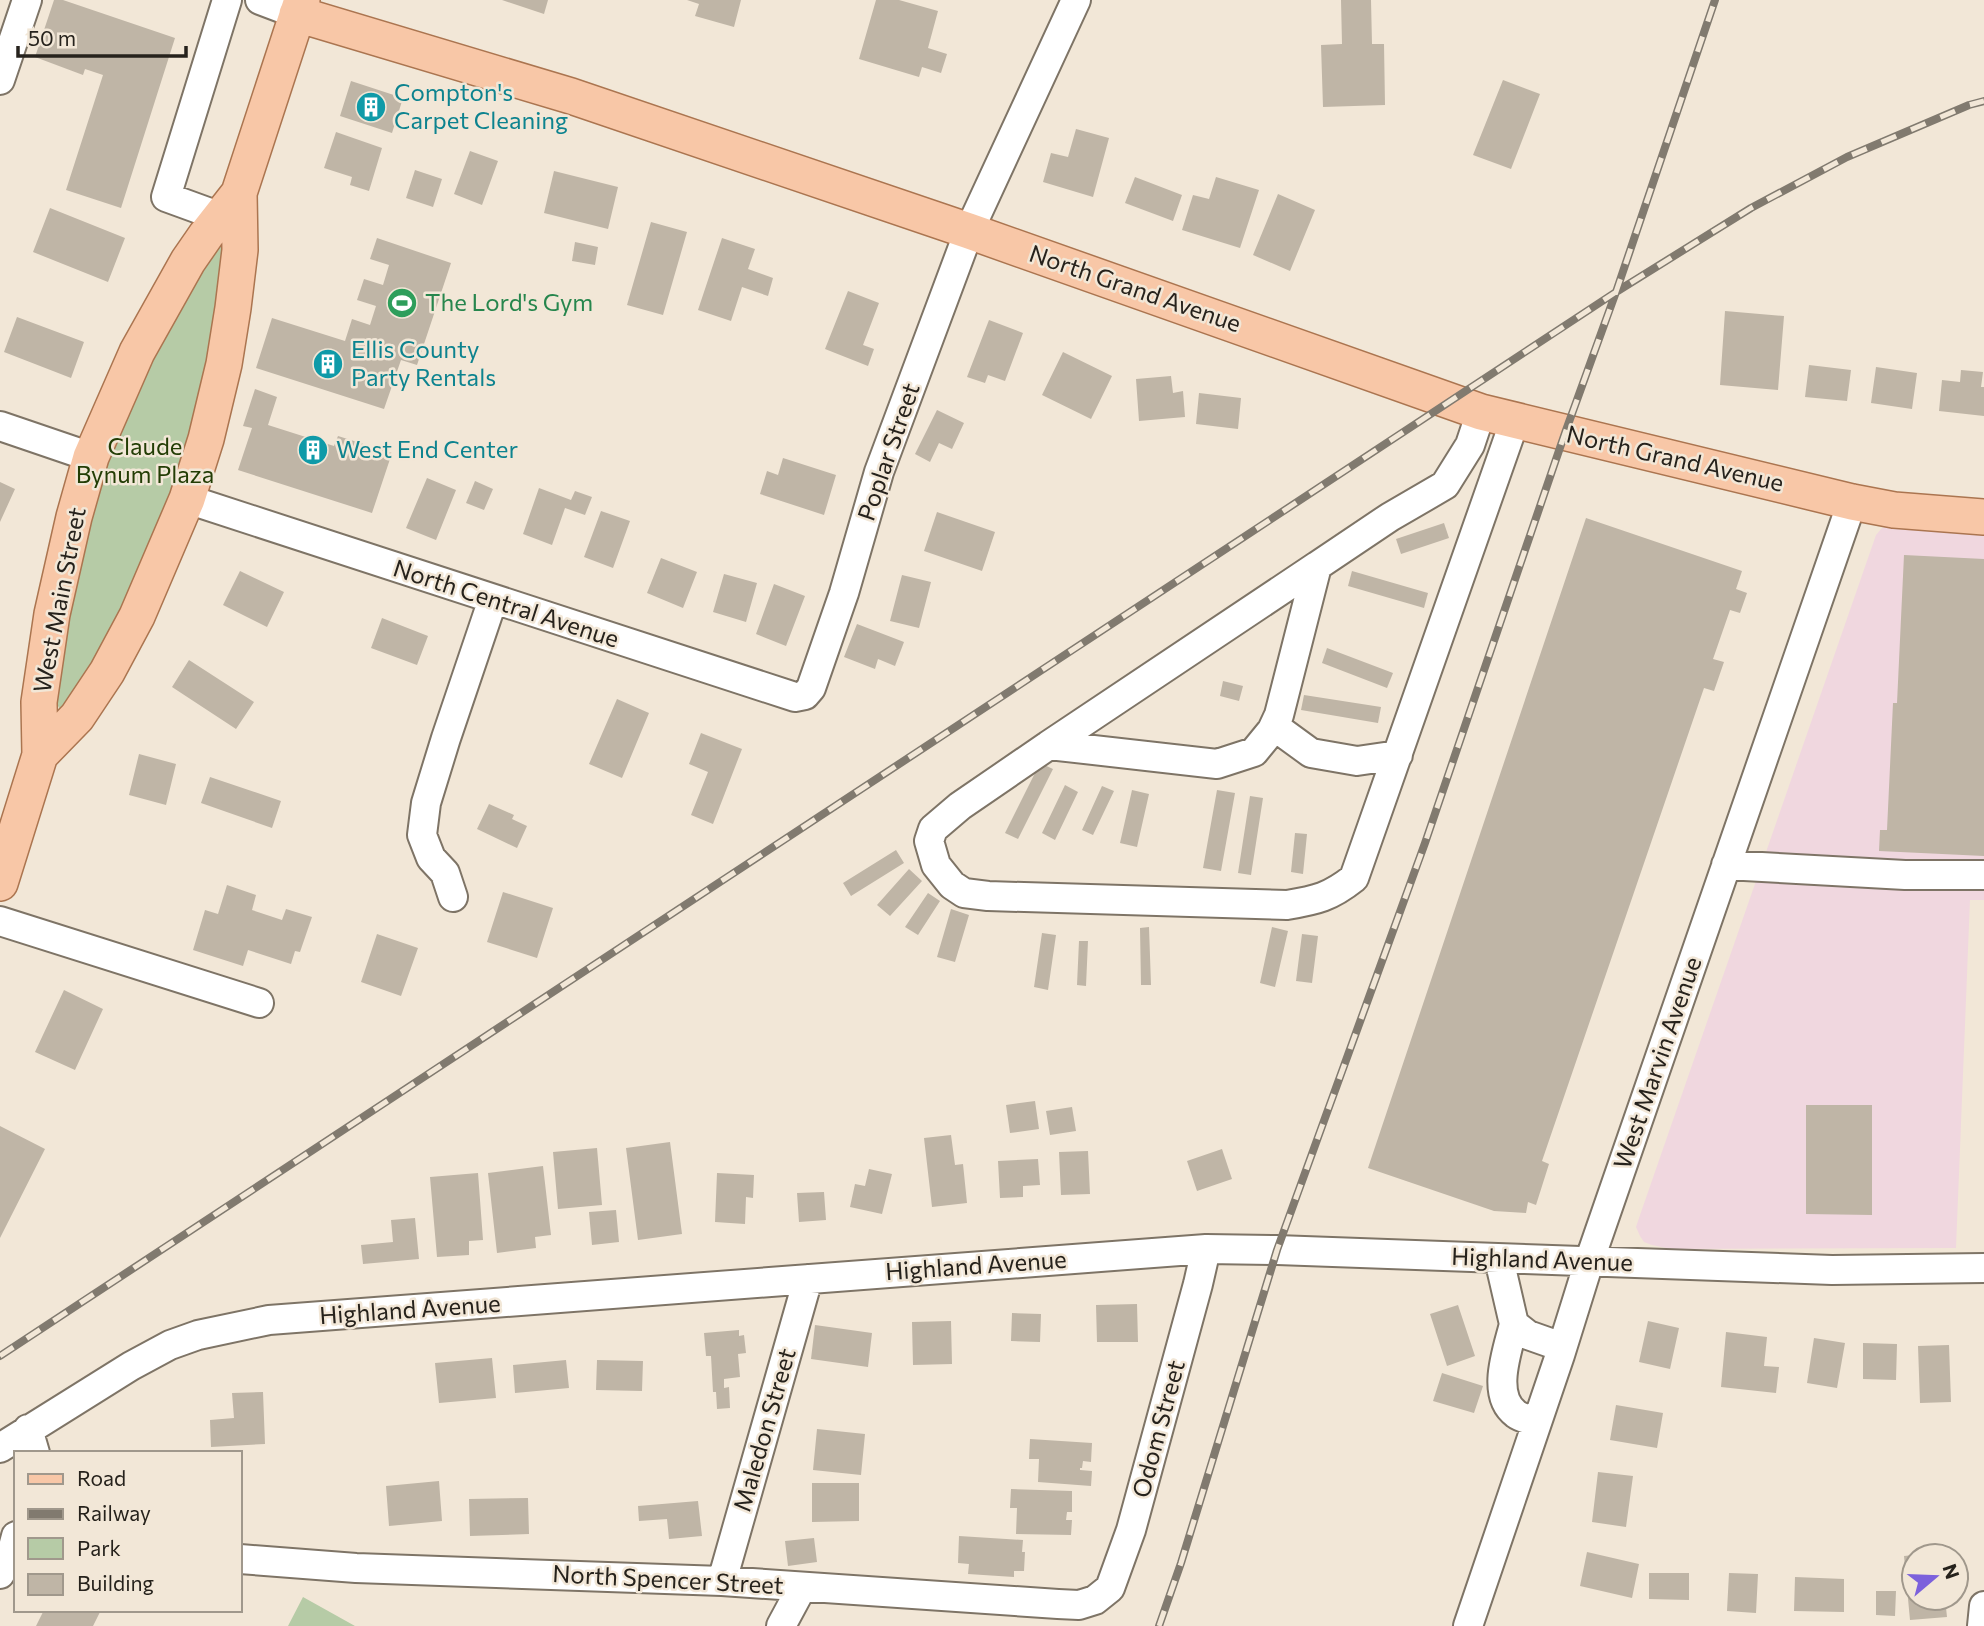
<svg xmlns="http://www.w3.org/2000/svg" width="1984" height="1626" font-family="Commissioner,sans-serif">
  <style>
    .industrial { fill: #f0d7df }
    .green { fill: #b6cba6 }
    .building { fill: #bfb5a6 }
    .lines { fill: none; stroke-linecap: round; stroke-linejoin: round }
    .minor-casing { stroke: #7e7466; stroke-width: 32 }
    .major-casing { stroke: #ab7550; stroke-width: 38 }
    .minor { stroke: #fff; stroke-width: 28 }
    .major { stroke: #f8c7a7; stroke-width: 35 }
    .rail-casing { stroke: #817a6f; stroke-width: 8 }
    .rail { stroke: #f2e7d7; stroke-width: 5; stroke-dasharray: 16; stroke-linecap: butt }
    .labels { text-anchor: middle; stroke-width: 5; stroke-linejoin: round; paint-order: stroke }
    .culture-label { font-size: 24px; fill: #0d838f; stroke: #f2e7d7; text-anchor: start }
    .street-label { font-size: 24px; fill: #26221c; stroke: #f2e7d7 }
    .leisure-label { font-size: 24px; fill: #27864d; stroke: #f2e7d7; text-anchor: start }
    .park-label { font-size: 24px; fill: #233d05; stroke: #f2e7d7 }
  </style>
  <rect width="100%" height="100%" fill="#f2e7d7"/>
  <path class="industrial" d="M 1892,525 L 1984,528 L 1984,900 L 1970,900 L 1956,1248 L 1671,1249 L 1652,1245 L 1644,1242 L 1640,1236 L 1636,1227 L 1639,1218 L 1876,535 L 1882,528 Z"/>
  <path class="green" d="M 221,238 L 225,238 L 216,328 L 183,472 L 111,637 L 62,709 L 60,709 L 58,706 L 58,691 L 77,561 L 124,405 Z
    M 303,1597 L 355,1626 L 288,1626 Z"/>
  <path class="building" d="M 54,0 L 63,0 L 175,38 L 121,208 L 66,190 L 103,75 L 85,69 L 83,75 L 35,57 Z
    M 502,0 L 548,0 L 544,14 Z
    M 687,0 L 741,0 L 734,27 L 695,16 L 699,4 Z
    M 876,0 L 899,0 L 938,11 L 928,48 L 947,54 L 941,73 L 922,67 L 919,77 L 859,59 Z
    M 1341,0 L 1371,0 L 1372,44 L 1384,44 L 1385,105 L 1323,107 L 1321,45 L 1342,44 Z
    M 1503,80 L 1540,94 L 1511,169 L 1473,155 Z
    M 351,81 L 403,98 L 392,133 L 340,116 Z
    M 1076,129 L 1109,138 L 1093,197 L 1043,182 L 1051,153 L 1068,157 Z
    M 336,132 L 382,148 L 369,191 L 350,185 L 352,177 L 324,168 Z
    M 470,151 L 498,161 L 482,205 L 454,194 Z
    M 415,170 L 442,179 L 433,207 L 406,198 Z
    M 554,171 L 618,187 L 608,229 L 544,213 Z
    M 1135,177 L 1182,195 L 1173,221 L 1125,203 Z
    M 1216,177 L 1259,190 L 1240,248 L 1182,230 L 1193,195 L 1209,199 Z
    M 1278,194 L 1315,210 L 1290,271 L 1253,255 Z
    M 50,208 L 125,238 L 108,282 L 33,252 Z
    M 651,222 L 687,232 L 663,315 L 627,305 Z
    M 377,238 L 451,263 L 417,365 L 401,360 L 384,409 L 256,368 L 272,318 L 345,341 L 352,319 L 370,325 L 376,306 L 357,300 L 364,279 L 383,285 L 389,265 L 370,259 Z
    M 722,238 L 755,249 L 748,269 L 773,278 L 768,296 L 742,287 L 731,321 L 698,310 Z
    M 575,242 L 598,247 L 595,265 L 572,261 Z
    M 848,291 L 879,303 L 863,345 L 874,349 L 868,366 L 825,349 Z
    M 1725,311 L 1784,316 L 1778,390 L 1720,385 Z
    M 17,317 L 84,342 L 71,378 L 4,352 Z
    M 989,320 L 1023,333 L 1005,381 L 988,375 L 985,383 L 967,377 Z
    M 1063,352 L 1112,376 L 1091,419 L 1042,395 Z
    M 1809,365 L 1851,370 L 1847,401 L 1805,397 Z
    M 1876,367 L 1917,373 L 1912,409 L 1871,403 Z
    M 1961,370 L 1983,372 L 1981,387 L 1984,387 L 1984,416 L 1939,411 L 1942,380 L 1960,382 Z
    M 1171,376 L 1173,393 L 1183,391 L 1185,417 L 1139,421 L 1136,379 Z
    M 255,389 L 277,397 L 268,425 L 334,446 L 338,436 L 392,453 L 372,513 L 238,470 L 252,428 L 243,426 Z
    M 1199,393 L 1241,398 L 1238,429 L 1196,424 Z
    M 937,410 L 964,423 L 952,449 L 939,443 L 930,462 L 915,454 Z
    M 783,458 L 836,475 L 824,515 L 760,494 L 767,471 L 778,475 Z
    M 427,478 L 456,490 L 436,540 L 406,528 Z
    M 475,481 L 493,489 L 484,510 L 466,503 Z
    M 0,482 L 15,489 L 0,522 Z
    M 539,488 L 571,500 L 575,491 L 592,497 L 585,515 L 565,508 L 552,545 L 523,534 Z
    M 601,511 L 630,521 L 613,568 L 584,557 Z
    M 937,512 L 995,532 L 982,571 L 924,551 Z
    M 1586,518 L 1742,571 L 1736,589 L 1747,593 L 1740,613 L 1730,610 L 1713,659 L 1724,662 L 1714,691 L 1704,688 L 1542,1161 L 1549,1164 L 1536,1205 L 1528,1202 L 1526,1213 L 1494,1211 L 1368,1168 Z
    M 1444,523 L 1449,538 L 1401,554 L 1396,539 Z
    M 1904,555 L 1984,559 L 1984,856 L 1879,851 L 1880,830 L 1887,830 L 1893,703 L 1897,703 Z
    M 661,558 L 697,572 L 683,608 L 647,593 Z
    M 240,571 L 284,592 L 267,627 L 223,605 Z
    M 1352,571 L 1428,593 L 1424,608 L 1348,586 Z
    M 724,574 L 757,583 L 746,622 L 713,612 Z
    M 902,575 L 931,582 L 919,628 L 890,621 Z
    M 774,584 L 805,596 L 786,646 L 756,634 Z
    M 382,618 L 428,636 L 417,665 L 371,648 Z
    M 857,624 L 904,642 L 895,666 L 878,659 L 875,669 L 844,657 Z
    M 1327,648 L 1393,673 L 1387,688 L 1322,663 Z
    M 189,660 L 254,702 L 236,729 L 172,687 Z
    M 1223,681 L 1243,686 L 1239,701 L 1220,696 Z
    M 1304,695 L 1381,707 L 1378,723 L 1301,710 Z
    M 617,699 L 649,713 L 622,778 L 589,764 Z
    M 701,733 L 742,749 L 713,824 L 691,815 L 708,772 L 689,764 Z
    M 139,754 L 176,764 L 166,805 L 129,795 Z
    M 1040,763 L 1053,769 L 1018,839 L 1005,833 Z
    M 210,777 L 281,801 L 272,828 L 201,803 Z
    M 1065,785 L 1078,792 L 1055,840 L 1042,833 Z
    M 1102,786 L 1114,791 L 1093,835 L 1082,830 Z
    M 1132,790 L 1149,794 L 1137,847 L 1120,843 Z
    M 1217,790 L 1235,793 L 1221,871 L 1203,868 Z
    M 1250,796 L 1263,798 L 1251,875 L 1238,873 Z
    M 489,804 L 514,815 L 512,819 L 527,826 L 517,848 L 477,829 Z
    M 1295,833 L 1307,834 L 1303,874 L 1291,872 Z
    M 896,850 L 904,863 L 851,896 L 843,883 Z
    M 909,869 L 922,881 L 890,916 L 877,905 Z
    M 227,885 L 256,895 L 252,910 L 282,920 L 286,909 L 312,917 L 300,952 L 295,951 L 291,964 L 248,950 L 243,966 L 193,950 L 205,910 L 218,914 Z
    M 503,892 L 553,908 L 537,958 L 487,942 Z
    M 928,893 L 940,901 L 918,935 L 905,927 Z
    M 951,909 L 969,915 L 955,962 L 937,957 Z
    M 1149,927 L 1151,985 L 1141,985 L 1140,928 Z
    M 1272,927 L 1288,931 L 1275,987 L 1260,983 Z
    M 1042,933 L 1056,935 L 1048,990 L 1034,987 Z
    M 377,934 L 418,948 L 401,996 L 361,982 Z
    M 1302,934 L 1318,936 L 1312,983 L 1296,981 Z
    M 1079,941 L 1088,941 L 1086,986 L 1077,985 Z
    M 64,990 L 103,1009 L 75,1070 L 35,1052 Z
    M 1035,1101 L 1039,1129 L 1010,1133 L 1006,1105 Z
    M 1806,1105 L 1872,1105 L 1872,1215 L 1806,1214 Z
    M 1072,1107 L 1076,1131 L 1050,1135 L 1046,1111 Z
    M 0,1126 L 45,1149 L 0,1238 Z
    M 951,1135 L 955,1165 L 963,1164 L 967,1203 L 932,1207 L 924,1138 Z
    M 670,1142 L 682,1234 L 638,1240 L 626,1148 Z
    M 597,1148 L 602,1205 L 558,1209 L 553,1152 Z
    M 1222,1149 L 1232,1179 L 1197,1191 L 1187,1161 Z
    M 1088,1151 L 1090,1194 L 1061,1195 L 1059,1152 Z
    M 1038,1159 L 1040,1185 L 1023,1186 L 1023,1197 L 1000,1198 L 998,1161 Z
    M 543,1166 L 551,1235 L 535,1237 L 536,1248 L 497,1253 L 488,1173 Z
    M 869,1169 L 892,1174 L 882,1214 L 850,1207 L 855,1184 L 865,1186 Z
    M 478,1173 L 483,1240 L 469,1241 L 469,1255 L 437,1257 L 430,1177 Z
    M 717,1173 L 754,1175 L 753,1198 L 746,1197 L 745,1224 L 715,1222 Z
    M 824,1192 L 826,1220 L 799,1222 L 797,1193 Z
    M 616,1210 L 619,1242 L 592,1245 L 589,1212 Z
    M 415,1218 L 419,1259 L 363,1264 L 361,1245 L 393,1242 L 391,1220 Z
    M 1137,1304 L 1138,1342 L 1097,1342 L 1096,1305 Z
    M 1458,1305 L 1475,1356 L 1447,1366 L 1430,1314 Z
    M 1012,1313 L 1041,1314 L 1040,1342 L 1011,1341 Z
    M 951,1321 L 952,1364 L 913,1365 L 912,1322 Z
    M 1648,1321 L 1679,1328 L 1670,1369 L 1639,1362 Z
    M 815,1325 L 872,1333 L 868,1367 L 811,1359 Z
    M 739,1330 L 739,1336 L 744,1335 L 746,1353 L 738,1354 L 740,1377 L 724,1379 L 724,1388 L 729,1387 L 730,1408 L 717,1409 L 716,1392 L 713,1392 L 711,1356 L 706,1356 L 704,1333 Z
    M 1726,1332 L 1767,1337 L 1764,1366 L 1779,1367 L 1776,1393 L 1721,1387 Z
    M 1814,1338 L 1845,1343 L 1837,1388 L 1807,1383 Z
    M 1863,1343 L 1897,1344 L 1896,1380 L 1863,1379 Z
    M 1949,1345 L 1951,1402 L 1920,1403 L 1918,1346 Z
    M 492,1358 L 496,1398 L 439,1403 L 435,1363 Z
    M 566,1360 L 569,1388 L 515,1393 L 513,1365 Z
    M 597,1360 L 643,1361 L 642,1391 L 596,1390 Z
    M 1442,1373 L 1483,1386 L 1474,1413 L 1433,1401 Z
    M 263,1392 L 265,1444 L 211,1447 L 210,1420 L 234,1418 L 232,1393 Z
    M 1616,1405 L 1663,1413 L 1657,1448 L 1610,1440 Z
    M 817,1429 L 865,1434 L 861,1475 L 813,1470 Z
    M 1030,1439 L 1092,1443 L 1091,1462 L 1083,1461 L 1082,1468 L 1080,1468 L 1080,1470 L 1092,1471 L 1091,1486 L 1038,1482 L 1039,1459 L 1029,1459 Z
    M 1598,1472 L 1633,1476 L 1626,1527 L 1592,1522 Z
    M 439,1481 L 442,1521 L 389,1526 L 386,1486 Z
    M 812,1483 L 859,1483 L 859,1521 L 812,1522 Z
    M 1011,1489 L 1072,1491 L 1072,1512 L 1067,1512 L 1066,1520 L 1072,1520 L 1071,1535 L 1016,1534 L 1017,1508 L 1010,1508 Z
    M 528,1498 L 529,1534 L 470,1536 L 469,1499 Z
    M 698,1501 L 702,1536 L 669,1539 L 667,1519 L 639,1521 L 638,1506 Z
    M 959,1536 L 1023,1540 L 1022,1552 L 1025,1552 L 1024,1571 L 1014,1571 L 1014,1577 L 968,1574 L 969,1564 L 958,1563 Z
    M 814,1538 L 817,1562 L 788,1566 L 785,1541 Z
    M 1587,1552 L 1639,1564 L 1632,1598 L 1580,1586 Z
    M 1914,1555 L 1914,1598 L 1945,1598 L 1947,1617 L 1910,1620 L 1904,1556 Z
    M 1649,1573 L 1689,1573 L 1689,1600 L 1649,1599 Z
    M 1729,1573 L 1758,1574 L 1756,1613 L 1727,1611 Z
    M 1795,1577 L 1844,1579 L 1844,1612 L 1794,1611 Z
    M 1876,1591 L 1896,1591 L 1895,1616 L 1876,1615 Z
    M 44,1610 L 96,1610 L 100,1612 L 93,1626 L 36,1626 Z"/>
  <g class="lines">
    <g class="minor-casing">
      <path id="minor" d="M 260,0 L 297,14
        M 0,80 L 27,0
        M 221,217 L 166,197 L 227,0
        M 1481,412 L 1470,445 L 1445,485 L 1390,517 L 1317,566 L 1279,715 L 1272,730 L 1254,752 L 1217,764 L 1049,745 L 960,806 L 933,829 L 929,841 L 936,865 L 952,885 L 964,893 L 988,896 L 1287,905 C 1317,900 1330,897 1354,878 L 1515,420
        M 0,426 L 91,457
        M 187,499 L 795,697 L 805,695 L 811,688 L 844,593 L 879,472 L 969,231 L 1076,0
        M 1274,726 L 1311,753 L 1357,761 L 1398,755
        M 1049,745 L 1317,566
        M 1726,865 L 1905,875 L 1984,875
        M 453,897 L 445,873 L 431,858 L 422,835 L 426,803 L 446,738 L 493,599
        M 0,921 L 259,1003
        M 1499,1259 L 1514,1324 L 1528,1335 L 1562,1347
        M 1514,1324 C 1508,1349 1490,1395 1516,1414 C 1521,1418 1531,1420 1537,1422
        M 28,1429 L 35,1453
        M 0,1448 L 131,1366 L 170,1345 L 198,1335 L 269,1320 L 1206,1249 L 1277,1250 L 1832,1270 L 1984,1268
        M 240,1559 L 356,1568 L 722,1581 L 1058,1604 L 1079,1605 L 1095,1600 L 1110,1588 L 1131,1530 L 1198,1284 L 1206,1249
        M 0,1574 L 12,1551 L 16,1536
        M 722,1581 L 808,1279
        M 781,1626 L 802,1587
        M 1468,1626 L 1560,1355 L 1589,1262 L 1852,502
        M 1982,1626 L 1984,1606"/>
    </g>
    <g class="major-casing">
      <path id="major" d="M 297,14 L 571,96 L 969,231 L 1481,412 L 1852,502 L 1894,510 L 1984,517
        M 40,755 L 77,717 L 107,672 L 137,616 L 187,499 L 206,439 L 224,364 L 233,308 L 240,250 L 239,193 L 302,0
        M 0,883 L 40,755 L 39,702 L 52,614 L 74,517 L 91,457 L 137,352 L 188,261 L 206,235 L 239,193"/>
    </g>
    <use href="#minor" class="minor"/>
    <use href="#major" class="major"/>
    <g class="rail-casing">
      <path id="rail" d="M 0,1356 L 1616,292 L 1751,208 L 1847,157 L 1969,105 L 1984,101
        M 1159,1626 L 1181,1563 L 1277,1250 L 1425,843 L 1565,433 L 1616,292 L 1715,0"/>
    </g>
    <use href="#rail" class="rail"/>
  </g>
  <defs>
    <g id="building-disc" transform="scale(1.575)"><circle r="9.5" fill="#0f9aa8" stroke="#f2e7d7"/><path d="M-4-6H4V6H1V3H-1V6H-4ZM-2.5-4.3h1.7v1.8h-1.7ZM.8-4.3h1.7v1.8H.8ZM-2.5-1h1.7V.8h-1.7ZM.8-1h1.7V.8H.8Z" fill="#fff"/></g>
    <g id="stadium-disc" transform="scale(1.575)"><circle r="9.5" fill="#2e9e5b" stroke="#f2e7d7"/><path d="M0-5a6.5 5 0 1 0 0 10a6.5 5 0 1 0 0-10ZM-3.5-1.8h7v3.6h-7Z" fill="#fff"/></g>
  </defs>
  <g fill-rule="evenodd">
    <use href="#building-disc" x="371" y="107"/>
    <use href="#stadium-disc" x="402" y="303"/>
    <use href="#building-disc" x="328" y="364"/>
    <use href="#building-disc" x="313" y="450"/>
  </g>
  <g class="labels">
    <g class="culture-label">
      <text x="394" y="101">Compton's<tspan x="394" dy="28">Carpet Cleaning</tspan></text>
      <text x="351" y="358">Ellis County<tspan x="351" dy="28">Party Rentals</tspan></text>
      <text x="336" y="458">West End Center</text>
    </g>
    <g class="street-label">
      <text transform="translate(1135 289) rotate(19)" y="8">North Grand Avenue</text>
      <text transform="translate(889 452) rotate(-71)" y="8">Poplar Street</text>
      <text transform="translate(1675 459) rotate(13)" y="8">North Grand Avenue</text>
      <text transform="translate(60 600) rotate(-79)" y="8">West Main Street</text>
      <text transform="translate(506 604) rotate(18)" y="8">North Central Avenue</text>
      <text transform="translate(1658 1063) rotate(-71)" y="8">West Marvin Avenue</text>
      <text transform="translate(1542 1260) rotate(2)" y="8">Highland Avenue</text>
      <text transform="translate(976 1266) rotate(-4)" y="8">Highland Avenue</text>
      <text transform="translate(410 1310) rotate(-4)" y="8">Highland Avenue</text>
      <text transform="translate(1159 1429) rotate(-75)" y="8">Odom Street</text>
      <text transform="translate(765 1430) rotate(-74)" y="8">Maledon Street</text>
      <text transform="translate(668 1580) rotate(3)" y="8">North Spencer Street</text>
    </g>
    <g class="leisure-label">
      <text x="425" y="311">The Lord's Gym</text>
    </g>
    <g class="park-label">
      <text x="145" y="455">Claude<tspan x="145" dy="28">Bynum Plaza</tspan></text>
    </g>
  </g>
  <rect x="14" y="1451" width="228" height="161" fill="#f2e7d7" stroke="#a0988c" stroke-width="2"/>
  <rect x="28" y="1474" width="35" height="10" fill="#f8c7a7" stroke="#a0988c" stroke-width="2"/>
  <text x="77" y="1486" font-size="21" fill="#26221c">Road</text>
  <rect x="28" y="1509" width="35" height="10" fill="#817a6f" stroke="#a0988c" stroke-width="2"/>
  <text x="77" y="1521" font-size="21" fill="#26221c">Railway</text>
  <rect x="28" y="1538" width="35" height="21" fill="#b6cba6" stroke="#a0988c" stroke-width="2"/>
  <text x="77" y="1556" font-size="21" fill="#26221c">Park</text>
  <rect x="28" y="1574" width="35" height="21" fill="#bfb5a6" stroke="#a0988c" stroke-width="2"/>
  <text x="77" y="1591" font-size="21" fill="#26221c">Building</text>
  <g transform="translate(1935 1577) rotate(71)"><circle r="33" fill="#f2e7d7" stroke="#a0988c" stroke-width="2"/>
  <path d="M0-5L12 26L0 18L-12 26Z" fill="#7c61dc"/>
  <text y="-10" font-size="19" font-weight="bold" text-anchor="middle" fill="#26221c">N</text>
  </g>
  <path d="M18 46v10h168v-10" fill="none" stroke="#26221c" stroke-width="3.5"/>
  <text x="28" y="46" font-size="21" fill="#26221c" stroke="#f2e7d7" stroke-width="5" paint-order="stroke">50 m</text>
</svg>
